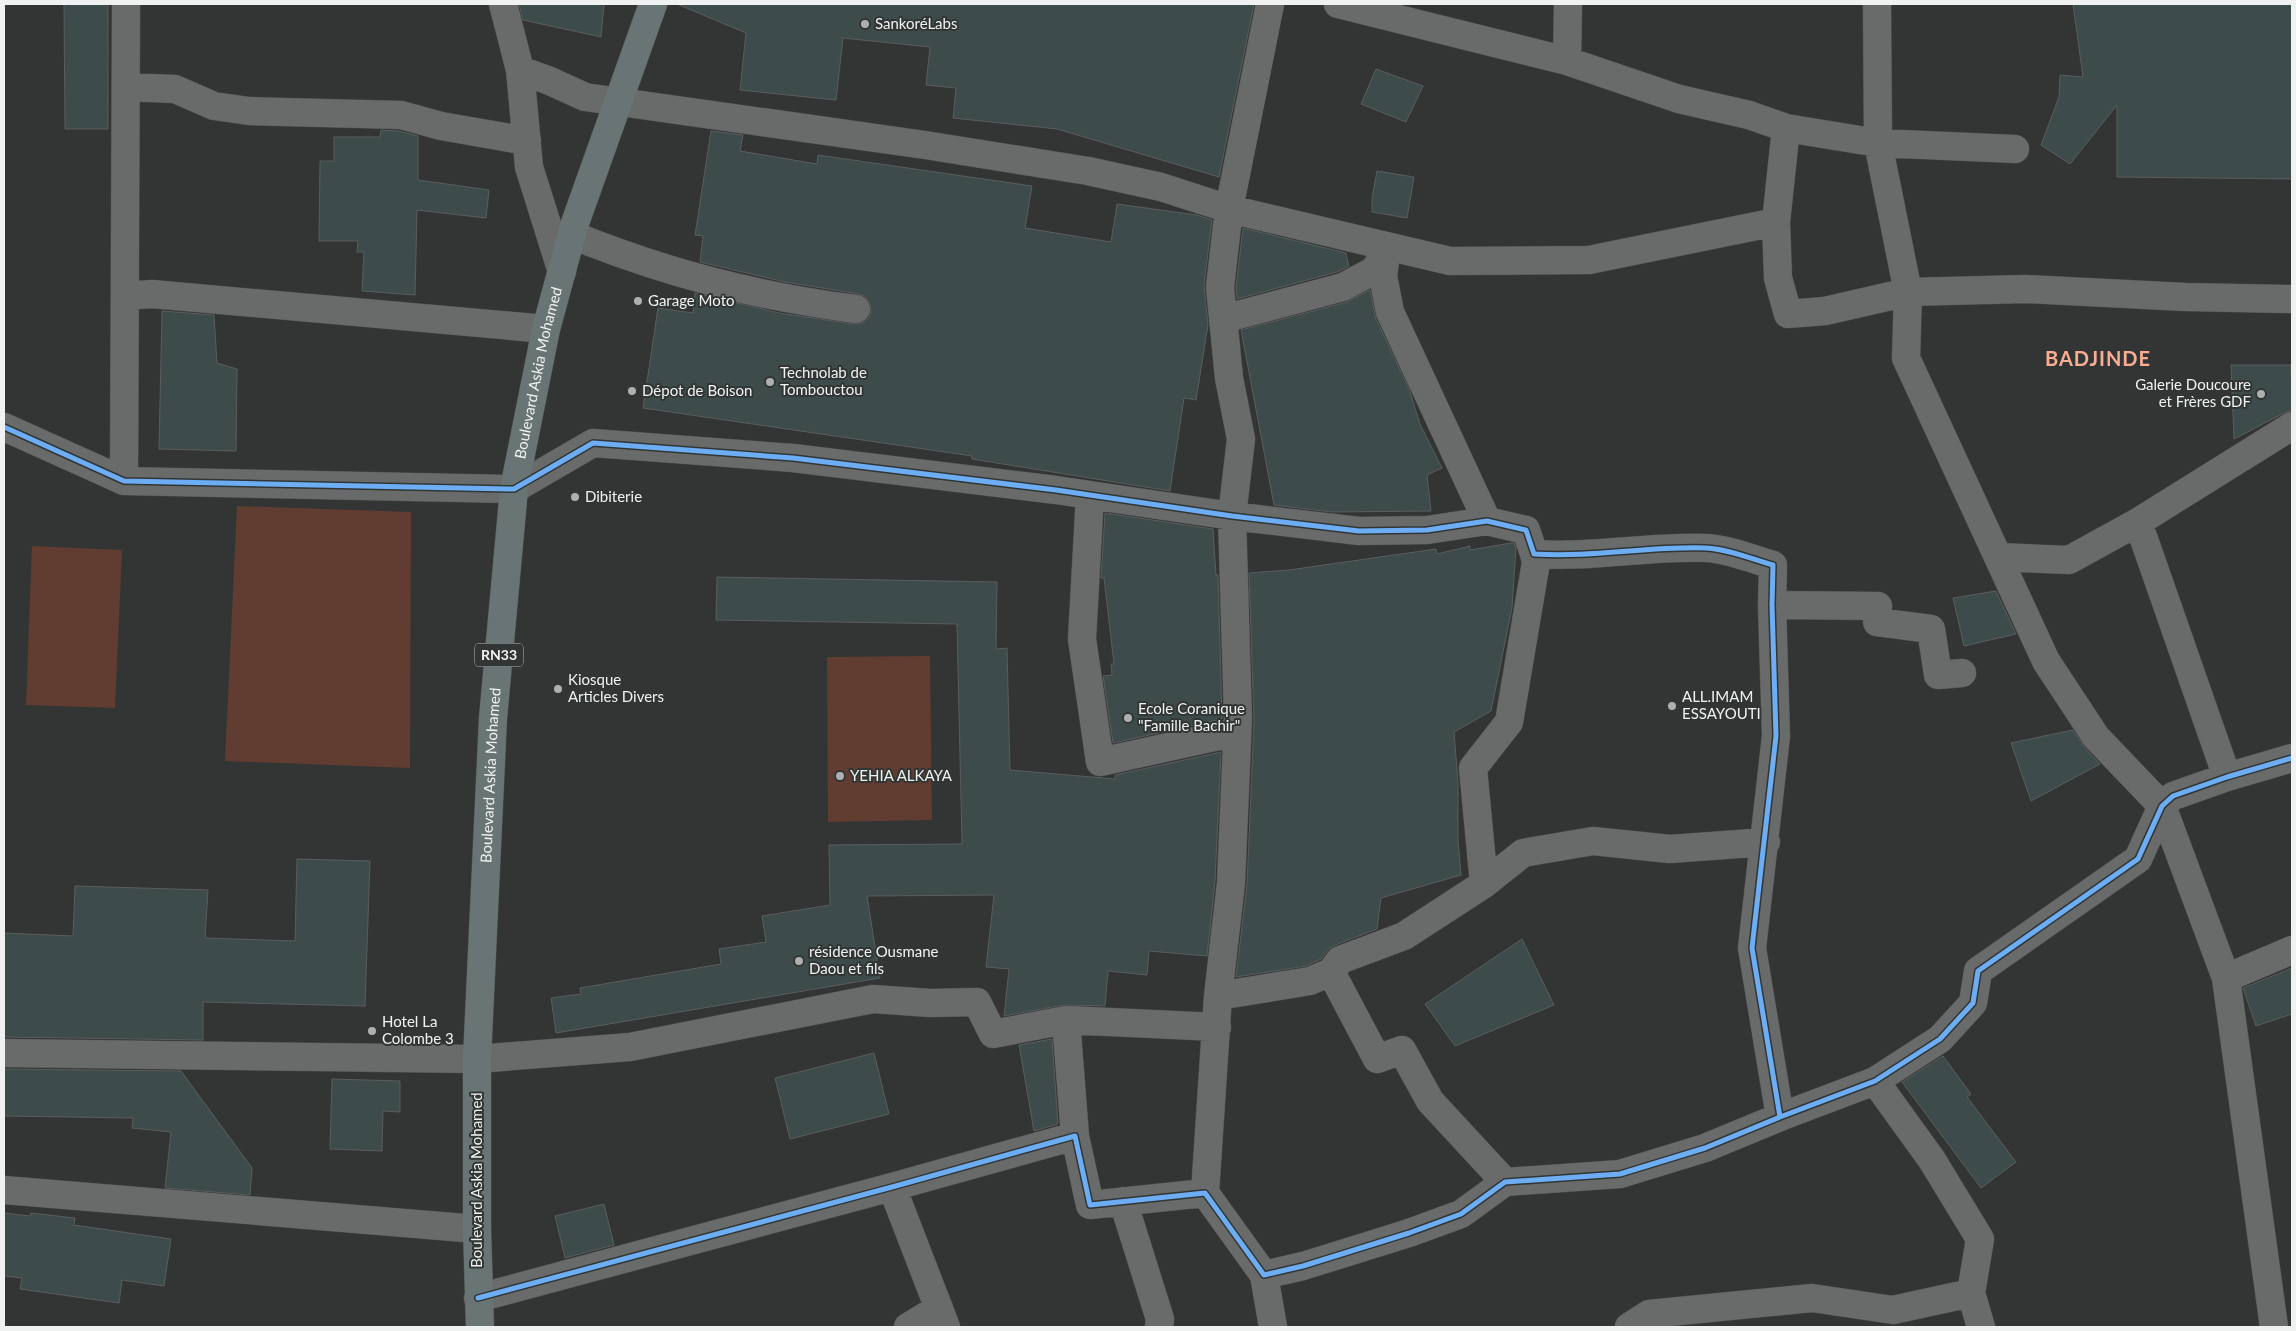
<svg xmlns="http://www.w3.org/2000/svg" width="2296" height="1331" font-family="Lato,sans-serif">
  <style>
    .green { fill: #613d31 }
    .building { fill: #3d4c4b; stroke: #5b5d5d }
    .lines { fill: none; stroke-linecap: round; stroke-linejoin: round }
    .minor-casing { stroke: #4e5050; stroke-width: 29 }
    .primary-casing { stroke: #4e5050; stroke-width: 29 }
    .minor { stroke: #686b6a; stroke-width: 28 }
    .primary { stroke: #697574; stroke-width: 28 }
    .cycleway-casing { stroke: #313635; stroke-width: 8 }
    .cycleway { stroke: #6dadf4; stroke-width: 5 }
    .poi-dot { fill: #aeb0b0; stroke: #313635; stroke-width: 2 }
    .labels { text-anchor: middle; stroke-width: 4; stroke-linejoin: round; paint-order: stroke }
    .shield { fill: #313635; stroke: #b7bab9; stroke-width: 1 }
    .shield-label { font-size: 14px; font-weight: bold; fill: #f0f2f2 }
    .poi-label { font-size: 15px; fill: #f0f2f2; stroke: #313635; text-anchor: start }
    .street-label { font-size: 15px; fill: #f0f2f2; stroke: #313635 }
    .district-label { font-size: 20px; font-weight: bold; letter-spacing: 1px; fill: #fbac92; stroke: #313635 }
  </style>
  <rect width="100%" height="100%" fill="#323534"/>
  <path class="green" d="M 237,506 L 411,512 L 410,768 L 225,761 Z
    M 32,546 L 122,550 L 115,708 L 26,705 Z
    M 930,656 L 932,820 L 828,822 L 827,657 Z"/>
  <path class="building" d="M 64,4 L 108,4 L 108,129 L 65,129 Z
    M 519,4 L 604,4 L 601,37 L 523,20 Z
    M 677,4 L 1254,4 L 1219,177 L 1057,129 L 953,118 L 956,88 L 926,85 L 930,47 L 843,38 L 836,100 L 740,90 L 746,33 Z
    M 2073,4 L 2292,4 L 2292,179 L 2117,177 L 2117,105 L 2070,164 L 2041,145 L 2059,97 L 2060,75 L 2083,77 Z
    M 1376,69 L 1423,86 L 1406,122 L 1361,104 Z
    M 381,130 L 399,131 L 418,136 L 418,180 L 489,190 L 486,218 L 417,210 L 415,295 L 362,291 L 364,252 L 357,252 L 358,241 L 319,241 L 320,161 L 334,161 L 334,137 L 380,137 Z
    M 711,131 L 743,135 L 740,151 L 817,164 L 818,155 L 1032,186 L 1025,228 L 1111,242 L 1117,204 L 1197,215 L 1212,220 L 1204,285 L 1208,325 L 1196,400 L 1184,398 L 1170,491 L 972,459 L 972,456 L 643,408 L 658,308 L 693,313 L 695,293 L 779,313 L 854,324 L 862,323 L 869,318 L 871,312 L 870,303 L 865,296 L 859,294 L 785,282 L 700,262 L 703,236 L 695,235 Z
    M 1377,171 L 1414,177 L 1407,218 L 1372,212 L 1372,198 Z
    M 1243,228 L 1346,253 L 1349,266 L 1337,272 L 1237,299 L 1236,287 Z
    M 1370,290 L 1376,319 L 1409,389 L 1420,424 L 1442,468 L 1427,475 L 1431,511 L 1332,512 L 1274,505 L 1241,330 L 1347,302 Z
    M 162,311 L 214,315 L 217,363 L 237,369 L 236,451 L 159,449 Z
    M 2231,365 L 2291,365 L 2292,410 L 2284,413 L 2234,439 Z
    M 1105,513 L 1213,529 L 1216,575 L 1218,575 L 1222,719 L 1113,743 L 1103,676 L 1112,675 L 1111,664 L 1114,664 L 1104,578 L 1101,578 Z
    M 1511,543 L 1514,543 L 1516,548 L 1512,608 L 1491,711 L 1454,732 L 1458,782 L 1458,841 L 1461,875 L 1381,898 L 1377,929 L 1335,945 L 1328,950 L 1321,959 L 1306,966 L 1236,977 L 1247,884 L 1254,721 L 1249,573 L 1289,570 L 1436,549 L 1437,554 L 1470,546 L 1470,550 Z
    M 717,577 L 997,582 L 996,649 L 1007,648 L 1010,770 L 1115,779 L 1115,775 L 1221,752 L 1215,882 L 1207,956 L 1149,951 L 1147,975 L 1108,971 L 1105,1006 L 1063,1005 L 1004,1016 L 1009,969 L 986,967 L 994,895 L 867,896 L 880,978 L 556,1033 L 551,998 L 581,994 L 580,988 L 721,964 L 719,949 L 766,942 L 762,916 L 830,905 L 829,845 L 962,844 L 957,624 L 716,620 Z
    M 1996,591 L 2016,634 L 1964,646 L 1953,598 Z
    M 2073,730 L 2085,748 L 2100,764 L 2031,801 L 2011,743 Z
    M 297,859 L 370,861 L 365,1006 L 203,1002 L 203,1040 L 4,1037 L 4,933 L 73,936 L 75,886 L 208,890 L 205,938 L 295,941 Z
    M 1522,939 L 1554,1005 L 1455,1046 L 1425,1004 Z
    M 2292,968 L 2292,1014 L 2256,1026 L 2243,988 Z
    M 1052,1039 L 1058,1124 L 1034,1131 L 1019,1045 Z
    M 874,1053 L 889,1114 L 790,1139 L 775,1078 Z
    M 1943,1056 L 1971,1094 L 1967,1097 L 2016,1162 L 1981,1188 L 1902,1082 Z
    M 4,1069 L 181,1071 L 252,1168 L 250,1195 L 165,1188 L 171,1132 L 132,1128 L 133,1118 L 4,1116 Z
    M 332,1079 L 400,1081 L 400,1112 L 383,1111 L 382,1151 L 330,1149 Z
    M 604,1204 L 614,1245 L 565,1258 L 555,1216 Z
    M 4,1213 L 30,1216 L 31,1213 L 75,1218 L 74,1225 L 171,1239 L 164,1286 L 122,1280 L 119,1303 L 20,1289 L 22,1278 L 4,1276 Z"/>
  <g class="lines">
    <g class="minor-casing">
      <path id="minor" d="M 503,4 L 520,70 L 529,167 L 562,272
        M 1338,4 L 1567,61 L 1679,99 L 1749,115 L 1786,128 L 1878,143 L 2015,149
        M 1877,4 L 1878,143 L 1908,292 L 1906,358 L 2046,661 L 2096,737 L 2162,806 L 2226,978 L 2274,1327
        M 1567,61 L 1568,4
        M 520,70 L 550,81 L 585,97 L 925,145 L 1088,171 L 1161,187 L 1229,209 L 1450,261 L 1589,260 L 1776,222
        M 126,87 L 175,89 L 214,106 L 249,111 L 401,115 L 441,126 L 527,141
        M 1786,128 L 1776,222 L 1778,278 L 1788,314 L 1825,311 L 1908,292 L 2025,289 L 2185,297 L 2292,299
        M 572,235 C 666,273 755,296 856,309
        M 1387,247 L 1383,276 L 1390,312 L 1487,521
        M 125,296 L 152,294 L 546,329
        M 1223,319 L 1343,287 L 1375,270 L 1387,247
        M 4,427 L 124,481 L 514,489 L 593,443 L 793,458 L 1056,490 L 1232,516 L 1359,531 L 1427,530 L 1487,521 L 1526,530 L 1534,554 C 1592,558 1648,546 1706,548 C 1728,549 1752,559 1773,565 L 1772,605 L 1776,736 L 1752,948 L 1780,1117
        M 124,481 L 126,4
        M 1090,495 L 1082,639 L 1100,762 L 1237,732
        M 2138,522 L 2227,777
        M 1999,557 L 2069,560 L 2138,522 L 2292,426
        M 1772,605 L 1878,606 L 1877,622 L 1931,629 L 1938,675 L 1962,673
        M 1484,884 L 1473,768 L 1509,722 L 1536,562 L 1534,554
        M 1331,972 L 1377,1059 L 1402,1050 L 1430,1101 L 1505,1182
        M 2226,978 L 2292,950
        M 1218,996 L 1310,981 L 1331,972 L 1340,960 L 1404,936 L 1484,884 L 1523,853 L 1593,841 L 1670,849 L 1766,842
        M 1066,1020 L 1075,1136
        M 4,1053 L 477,1059 L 630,1047 L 873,999 L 930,1003 L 977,1002 L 993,1034 L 1066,1020 L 1217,1027
        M 892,1187 L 946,1327
        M 4,1190 L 477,1229
        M 1205,1193 L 1218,996 L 1231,883 L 1238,720 L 1232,516 L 1241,439 L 1229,378 L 1220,287 L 1229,209 L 1270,4
        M 1123,1201 L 1160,1319 L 1159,1327
        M 1264,1275 L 1273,1327
        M 1971,1293 L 1981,1327
        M 478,1298 L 892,1187 L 1075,1136 L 1090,1205 L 1205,1193 L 1264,1275 L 1303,1266 L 1409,1233 L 1461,1214 L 1505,1182 L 1620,1174 L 1705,1148 L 1780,1117 L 1875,1081 L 1940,1039 L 1973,1003 L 1978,971 L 2138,859 L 2162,806 L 2173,796 L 2227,777 L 2292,758
        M 908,1327 L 939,1308
        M 1629,1327 L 1649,1314 L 1812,1298 L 1893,1310 L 1971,1293 L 1980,1239 L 1932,1160 L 1875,1081"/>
    </g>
    <g class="primary-casing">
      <g id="primary">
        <path id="s1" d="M 480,1327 L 477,1229 L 477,1059 L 493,718 L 514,489 L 546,329 L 574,226 L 653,4"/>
      </g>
    </g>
    <use href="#minor" class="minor"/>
    <use href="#primary" class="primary"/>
    <g class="cycleway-casing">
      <path id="cycleway" d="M 4,427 L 124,481 L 514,489 L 593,443 L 793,458 L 1056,490 L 1232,516 L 1359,531 L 1427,530 L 1487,521 L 1526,530 L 1534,554 C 1592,558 1648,546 1706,548 C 1728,549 1752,559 1773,565 L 1772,605 L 1776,736 L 1752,948 L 1780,1117
        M 478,1298 L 892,1187 L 1075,1136 L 1090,1205 L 1205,1193 L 1264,1275 L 1303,1266 L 1409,1233 L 1461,1214 L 1505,1182 L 1620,1174 L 1705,1148 L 1780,1117 L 1875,1081 L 1940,1039 L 1973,1003 L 1978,971 L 2138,859 L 2162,806 L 2173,796 L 2227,777 L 2292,758"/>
    </g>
    <use href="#cycleway" class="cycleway"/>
  </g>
  <g class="poi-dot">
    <circle cx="865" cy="24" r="5"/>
    <circle cx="638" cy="301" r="5"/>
    <circle cx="770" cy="382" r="5"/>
    <circle cx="632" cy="391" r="5"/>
    <circle cx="2261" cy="394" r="5"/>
    <circle cx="575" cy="497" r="5"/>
    <circle cx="558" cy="689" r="5"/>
    <circle cx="1672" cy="706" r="5"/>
    <circle cx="1128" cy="718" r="5"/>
    <circle cx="840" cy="776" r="5"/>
    <circle cx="799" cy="961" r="5"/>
    <circle cx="372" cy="1031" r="5"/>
  </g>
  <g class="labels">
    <rect class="shield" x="475" y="643.5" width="48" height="23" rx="4"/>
    <g class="shield-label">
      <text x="499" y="660">RN33</text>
    </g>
    <g class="poi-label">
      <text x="875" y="29">SankoréLabs</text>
      <text x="648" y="306">Garage Moto</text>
      <text x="780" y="378">Technolab de<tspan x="780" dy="17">Tombouctou</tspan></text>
      <text x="2251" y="390" text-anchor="end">Galerie Doucoure<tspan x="2251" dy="17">et Frères GDF</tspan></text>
      <text x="642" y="396">Dépot de Boison</text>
      <text x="585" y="502">Dibiterie</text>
      <text x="568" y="685">Kiosque<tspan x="568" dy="17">Articles Divers</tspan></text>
      <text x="1682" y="702">ALL.IMAM<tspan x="1682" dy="17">ESSAYOUTI</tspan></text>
      <text x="1138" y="714">Ecole Coranique<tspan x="1138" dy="17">"Famille Bachir"</tspan></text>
      <text x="850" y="781">YEHIA ALKAYA</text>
      <text x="809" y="957">résidence Ousmane<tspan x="809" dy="17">Daou et fils</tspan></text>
      <text x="382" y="1027">Hotel La<tspan x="382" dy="17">Colombe 3</tspan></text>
    </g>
    <g class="street-label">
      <text dy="5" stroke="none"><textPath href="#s1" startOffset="958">Boulevard Askia Mohamed</textPath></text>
      <text dy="5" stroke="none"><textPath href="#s1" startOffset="552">Boulevard Askia Mohamed</textPath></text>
      <text transform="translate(477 1180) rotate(-90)" y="5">Boulevard Askia Mohamed</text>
    </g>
    <g class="district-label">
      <text x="2098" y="366">BADJINDE</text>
    </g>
  </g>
  <rect width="2296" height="1331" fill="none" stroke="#f0f2f2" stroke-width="10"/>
</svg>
